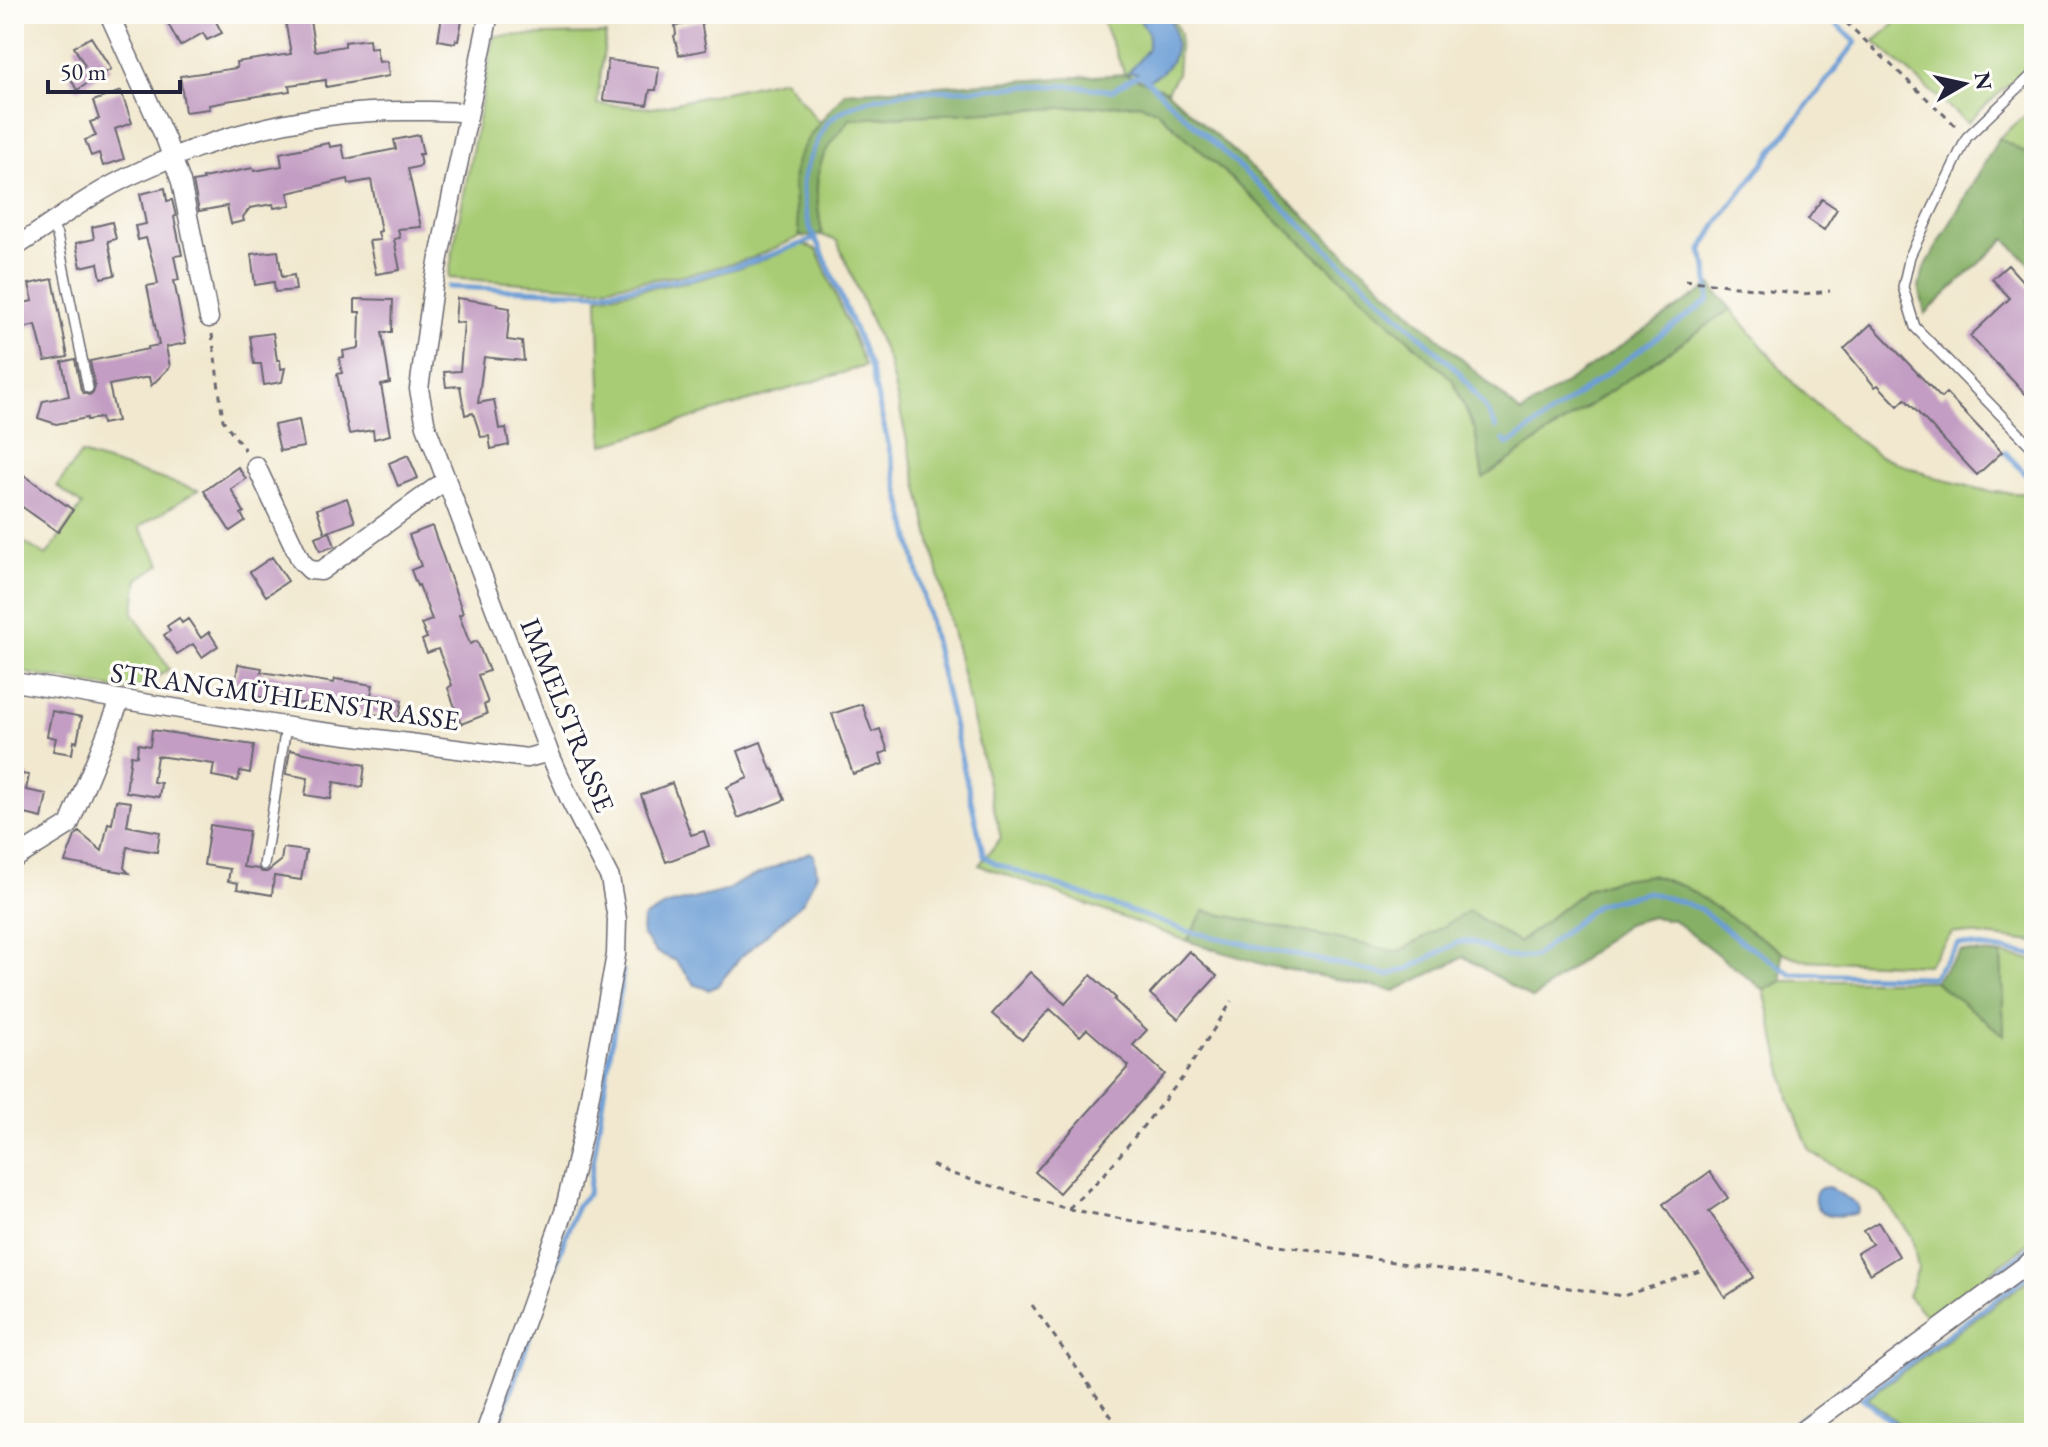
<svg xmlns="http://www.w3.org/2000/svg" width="2048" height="1447" font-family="'EB Garamond',serif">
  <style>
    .green { fill: #a8cc75; stroke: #657758; stroke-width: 2 }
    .forest { fill: #86b066; stroke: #546950; stroke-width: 2 }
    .water { fill: #6c9ed6; stroke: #476088; stroke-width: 2 }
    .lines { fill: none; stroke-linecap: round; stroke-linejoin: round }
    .stream { stroke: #6c9ed6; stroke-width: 5 }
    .building { fill: #c39dc3 }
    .lane-casing { stroke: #6a676f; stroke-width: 12 }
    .street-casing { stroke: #6a676f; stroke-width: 21 }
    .path { stroke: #6a676f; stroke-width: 3; stroke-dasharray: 6 6; stroke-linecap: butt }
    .lane { stroke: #fff; stroke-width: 9 }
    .street { stroke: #fff; stroke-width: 18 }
    .labels { text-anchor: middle; stroke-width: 7; stroke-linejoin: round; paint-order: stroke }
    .street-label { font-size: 28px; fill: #22223b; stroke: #fdfcf7 }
  </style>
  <rect width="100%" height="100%" fill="#fdfcf7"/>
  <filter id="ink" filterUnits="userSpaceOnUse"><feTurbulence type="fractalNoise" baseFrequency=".0125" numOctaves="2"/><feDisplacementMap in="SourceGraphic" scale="16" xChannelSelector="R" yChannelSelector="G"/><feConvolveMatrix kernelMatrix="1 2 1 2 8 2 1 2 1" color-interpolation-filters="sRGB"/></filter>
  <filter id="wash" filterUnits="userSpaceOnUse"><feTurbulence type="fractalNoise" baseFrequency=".006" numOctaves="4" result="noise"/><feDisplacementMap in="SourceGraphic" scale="32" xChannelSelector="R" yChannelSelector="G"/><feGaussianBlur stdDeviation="1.8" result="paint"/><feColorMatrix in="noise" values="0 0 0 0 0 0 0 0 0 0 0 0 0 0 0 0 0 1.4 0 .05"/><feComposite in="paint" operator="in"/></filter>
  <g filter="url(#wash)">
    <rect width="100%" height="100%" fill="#f1e8cf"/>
    <path class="green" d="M 1099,14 L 1171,14 L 1180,34 L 1177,74 L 1167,91 L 1125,74 Z
      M 1907,14 L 2034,14 L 2034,61 L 1967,123 L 1874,41 Z
      M 606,34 L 597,104 L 653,108 L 784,79 L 820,124 L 807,140 L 795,196 L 800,237 L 752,258 L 695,273 L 596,288 L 448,278 L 494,36 Z
      M 1139,104 L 1156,110 L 1452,379 L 1475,430 L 1483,477 L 1731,309 L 1794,384 L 1845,430 L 1880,456 L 1937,478 L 1991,492 L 2034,494 L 2034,942 L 1953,932 L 1927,965 L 1801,960 L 1782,952 L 1685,887 L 1587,889 L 1518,943 L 1469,911 L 1399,952 L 1204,911 L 1187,941 L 979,865 L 1001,838 L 888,360 L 837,241 L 822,235 C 818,206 811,178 826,151 C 832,140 842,130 850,119 Z
      M 2034,108 L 2034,158 L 1999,138 Z
      M 803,244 L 817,250 L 865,366 L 603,445 L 598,297 L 697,280 L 755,263 Z
      M 81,454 L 198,490 L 139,527 L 161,564 L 138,579 L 133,613 L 169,669 L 135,692 L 14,671 L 14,536 L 46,556 L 82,505 L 57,486 Z
      M 2001,955 L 2034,960 L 2034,1239 L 1929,1319 L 1908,1296 L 1918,1269 L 1912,1237 L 1881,1195 L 1810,1151 L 1790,1102 L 1764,990 L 1782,981 L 1934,981 L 2004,1034 Z
      M 2034,1276 L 2034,1433 L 1911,1433 L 1867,1398 Z"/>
    <path class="forest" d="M 1125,74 L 1167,91 L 1521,413 L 1711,285 L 1731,309 L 1483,478 L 1475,430 L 1452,379 L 1156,110 L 1139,104 L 850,119 C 842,130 833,140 826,151 C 811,178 818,206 822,235 L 800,237 C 797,217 792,194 794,173 C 797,144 828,114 845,92 Z
      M 1999,138 L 2034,158 L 2034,268 L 2005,239 L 1925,314 L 1919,287 L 1924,269 Z
      M 1651,875 L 1685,887 L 1782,952 L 1782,981 L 1764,990 L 1673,920 L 1652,917 L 1626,924 L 1533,999 L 1464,957 L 1395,991 L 1265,965 L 1187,941 L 1204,911 L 1399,952 L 1469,911 L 1518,943 L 1587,889 L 1614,880 Z
      M 1961,951 L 2001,955 L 2004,1035 L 1934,981 Z"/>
    <path class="water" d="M 1136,14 L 1168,14 C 1181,42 1179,66 1149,80 L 1138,73 L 1128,73 L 1148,49 L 1148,33 Z
      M 810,852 L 814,855 L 817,873 L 803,902 L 741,957 L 717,986 L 709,990 L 695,985 L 676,961 L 656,952 L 642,935 L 643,918 L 667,905 L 726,891 L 740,882 Z
      M 1829,1187 L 1858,1205 L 1859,1209 L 1857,1213 C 1840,1217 1808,1220 1816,1192 L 1821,1188 Z"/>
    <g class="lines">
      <path class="stream" d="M 448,287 L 597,293 L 696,277 L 754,261 L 814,239
        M 1496,428 L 1484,406 L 1459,372 L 1141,75 L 1132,78 L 1111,91 C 1061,81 1009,88 958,90 C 936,91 912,90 890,95 C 870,99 844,106 829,121 C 820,131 804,170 803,183 C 802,200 809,234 820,247 L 870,366 L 984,856 L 996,864 L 1187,931 L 1388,975 L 1408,969 L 1459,942 L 1473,942 L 1506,957 L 1534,957 L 1598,904 L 1648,892 L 1681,902 L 1700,909 L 1741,941 L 1791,974 L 1932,977 L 1959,944 L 2034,955
        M 1504,440 L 1507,444 L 1511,443 L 1709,300 L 1707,267 L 1701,251 L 1719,221 L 1856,42 L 1825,14
        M 2005,452 L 2034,483
        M 1844,1387 L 2034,1245
        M 496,1433 L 576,1207 L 588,1194 L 623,971
        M 1781,1433 L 1824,1402
        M 1906,1433 L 1862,1398 L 2034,1271"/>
    </g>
    <g id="blocks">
      <path class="building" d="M 163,14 L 194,14 L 197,20 L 208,14 L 212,14 L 222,33 L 207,40 L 203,33 L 180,46 Z
        M 284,14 L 309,14 L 315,51 L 345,46 L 345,42 L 369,39 L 370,48 L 376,47 L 379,62 L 387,61 L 389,76 L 326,87 L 326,80 L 289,85 L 290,91 L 226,101 L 226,102 L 209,105 L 210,109 L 185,112 L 180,76 L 237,68 L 236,62 L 291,54 Z
        M 442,16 L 462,21 L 458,41 L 456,40 L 455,43 L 438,40 Z
        M 701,21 L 706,50 L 679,55 L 674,36 L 676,35 L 675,26 Z
        M 91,37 L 111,69 L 77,90 L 69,76 L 85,66 L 74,47 Z
        M 608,60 L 659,67 L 656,90 L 650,90 L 647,105 L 603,100 Z
        M 121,91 L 132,123 L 115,129 L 124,159 L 103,166 L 99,153 L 91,156 L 85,140 L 96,136 L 90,122 L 99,119 L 93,101 Z
        M 419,135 L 423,154 L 419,154 L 421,166 L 408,169 L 421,227 L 398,229 L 400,238 L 394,239 L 400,270 L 376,274 L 369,241 L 380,240 L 378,232 L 381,231 L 371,180 L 349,184 L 348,179 L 288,193 L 291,205 L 274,208 L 273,204 L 250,208 L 243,217 L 244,221 L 231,224 L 227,206 L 199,211 L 193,182 L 204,180 L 203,178 L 253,168 L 254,171 L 282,166 L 280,153 L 329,143 L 330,147 L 342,145 L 345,159 L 396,149 L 394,140 Z
        M 165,188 L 167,201 L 172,200 L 176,216 L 174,217 L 182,255 L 174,256 L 179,280 L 174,281 L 186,343 L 166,347 L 170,367 L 151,386 L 149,377 L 109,385 L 117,421 L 102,424 L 101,418 L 87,420 L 87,418 L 56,424 L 38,418 L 43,401 L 69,396 L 62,362 L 75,359 L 81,390 L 83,393 L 89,395 L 93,393 L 95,387 L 90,361 L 148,349 L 148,347 L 159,345 L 147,286 L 158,284 L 155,269 L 146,238 L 138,240 L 135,226 L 146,224 L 140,194 Z
        M 1822,199 L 1837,209 L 1824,230 L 1808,219 Z
        M 112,222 L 116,239 L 108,241 L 115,275 L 101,278 L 98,263 L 81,267 L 76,243 L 94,239 L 92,227 Z
        M 278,251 L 282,277 L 294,275 L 296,290 L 275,292 L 274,282 L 255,285 L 251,254 Z
        M 2008,265 L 2034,294 L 2034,403 L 1970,336 L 2010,298 L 1992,279 Z
        M 53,279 L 68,357 L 45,361 L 36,325 L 23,328 L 18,304 L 33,301 L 29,284 Z
        M 457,298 L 498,304 L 497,306 L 510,308 L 507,340 L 522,342 L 524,361 L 484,357 L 478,403 L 494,400 L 499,429 L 506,428 L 509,445 L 491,449 L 489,436 L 481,437 L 473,413 L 465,415 L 460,386 L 446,387 L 444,372 L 460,371 L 464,323 L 455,322 Z
        M 355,299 L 393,300 L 392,332 L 382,332 L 390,383 L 381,385 L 390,435 L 374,439 L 373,430 L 349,434 L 337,374 L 342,373 L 339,358 L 344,357 L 343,351 L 359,348 L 360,312 L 355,312 Z
        M 1871,324 L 1941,398 L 1946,393 L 2002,452 L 1977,475 L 1905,399 L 1898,406 L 1878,385 L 1875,387 L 1844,349 Z
        M 273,333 L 277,360 L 280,360 L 281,369 L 285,368 L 282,382 L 264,385 L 261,364 L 254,364 L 250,336 Z
        M 299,420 L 304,447 L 280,451 L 274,425 Z
        M 408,455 L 418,478 L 398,486 L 389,463 Z
        M 238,467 L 246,479 L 231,489 L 244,512 L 241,514 L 245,521 L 230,531 L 204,491 Z
        M 24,475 L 73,510 L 58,532 L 14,501 L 14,489 Z
        M 347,498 L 355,522 L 325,533 L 317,509 Z
        M 432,526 L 463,613 L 459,615 L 470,644 L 477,641 L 489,671 L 478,675 L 488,703 L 484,705 L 487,714 L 461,724 L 448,688 L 452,685 L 438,649 L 427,653 L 422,640 L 427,638 L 421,624 L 432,620 L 419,585 L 417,586 L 411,570 L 421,566 L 409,535 Z
        M 330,532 L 335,546 L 320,551 L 315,537 Z
        M 272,557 L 288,581 L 266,596 L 250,572 Z
        M 179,618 L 182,623 L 188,619 L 201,638 L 209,632 L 218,646 L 202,657 L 193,644 L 177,654 L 164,635 L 170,631 L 167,626 Z
        M 238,664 L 262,668 L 261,672 L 334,683 L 335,679 L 373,685 L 371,695 L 402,700 L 399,718 L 234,693 Z
        M 862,704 L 872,732 L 880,729 L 888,751 L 880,754 L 883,764 L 853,774 L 832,714 Z
        M 52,711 L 82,717 L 77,742 L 74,741 L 72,754 L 53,751 L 56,738 L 47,736 Z
        M 152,730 L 254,745 L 250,773 L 240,771 L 238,781 L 223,778 L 212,776 L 214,764 L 157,756 L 153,782 L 161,783 L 159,797 L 126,792 L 131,755 L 137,756 L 138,744 L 150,746 Z
        M 761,742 L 771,770 L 773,769 L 785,800 L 738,818 L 727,787 L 748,778 L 738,751 Z
        M 290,750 L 365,765 L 362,787 L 334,782 L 331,799 L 305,795 L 308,778 L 286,774 Z
        M 14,773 L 29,775 L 26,790 L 47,794 L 42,818 L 21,813 L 20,815 L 14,814 Z
        M 672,783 L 691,835 L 704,831 L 709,846 L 666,862 L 641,795 Z
        M 116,800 L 131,802 L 127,826 L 160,832 L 157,852 L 127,847 L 124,868 L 129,873 L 65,862 L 75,836 L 79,832 L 102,851 L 108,823 L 112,824 Z
        M 210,825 L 249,831 L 243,867 L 258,869 L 262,872 L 267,872 L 281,861 L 283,848 L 306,851 L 301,880 L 274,876 L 272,895 L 237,889 L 238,883 L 228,881 L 230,869 L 204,865 Z
        M 1189,951 L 1217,976 L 1178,1019 L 1150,994 Z
        M 1030,972 L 1065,1004 L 1091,975 L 1116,998 L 1114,1000 L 1147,1030 L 1133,1045 L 1165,1074 L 1059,1193 L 1035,1172 L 1129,1066 L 1087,1029 L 1080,1036 L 1050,1009 L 1022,1040 L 992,1014 Z
        M 1710,1172 L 1728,1198 L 1709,1211 L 1754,1277 L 1725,1297 L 1663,1204 Z
        M 1878,1222 L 1899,1256 L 1870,1274 L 1857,1253 L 1872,1244 L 1863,1231 Z"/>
    </g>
  </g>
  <g filter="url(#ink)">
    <use href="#blocks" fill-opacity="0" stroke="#6a676f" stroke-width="2"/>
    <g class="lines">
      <g class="lane-casing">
        <path id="lane" d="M 2034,73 L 1967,137 L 1910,256 L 1903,287 L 1915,327 L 2034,449
          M 51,224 L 57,235 L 88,388
          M 264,865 L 286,727"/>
      </g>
      <g class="street-casing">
        <path id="street" d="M 109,14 L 166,140 L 181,182 L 209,318
          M 14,248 C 53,223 92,193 134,174 C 221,133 316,110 412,111 C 431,111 449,110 467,113
          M 256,466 L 301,561 L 310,570 L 321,571 L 446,480
          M 14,682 L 308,730 L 527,758 L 549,752
          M 14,859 L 69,825 L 120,701
          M 485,1433 L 564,1212 L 582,1137 L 616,955 L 617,919 L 610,878 L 570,800 L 549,752 L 426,426 L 419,389 L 433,287 L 489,14
          M 1799,1433 L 2034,1259"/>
      </g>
      <path class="path" d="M 1837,14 L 1957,127
        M 1685,280 L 1803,294 L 1830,291
        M 212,334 L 223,420 L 245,450
        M 932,1165 L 949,1173 L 1068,1209 L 1103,1176 L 1183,1077 L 1232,1001
        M 1068,1209 L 1198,1233 L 1623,1296 L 1700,1271
        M 1032,1305 L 1123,1433"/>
      <use href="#lane" class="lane"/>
      <use href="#street" class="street"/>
    </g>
  </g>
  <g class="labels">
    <g class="street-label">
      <text transform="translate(285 696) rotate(8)" y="10">STRANGMÜHLENSTRASSE</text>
      <text transform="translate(568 715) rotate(68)" y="10">IMMELSTRASSE</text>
    </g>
  </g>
  <rect width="2048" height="1447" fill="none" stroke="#fdfcf7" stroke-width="48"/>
  <g transform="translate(1964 84) rotate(81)" stroke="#fdfcf7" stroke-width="6" paint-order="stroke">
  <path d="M0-6L14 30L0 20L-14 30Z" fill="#22223b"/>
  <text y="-12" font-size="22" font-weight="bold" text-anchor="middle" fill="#22223b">N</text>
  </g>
  <path d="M48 80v12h132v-12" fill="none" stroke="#22223b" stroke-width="4"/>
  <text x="60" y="80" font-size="24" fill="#22223b" stroke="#fdfcf7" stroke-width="6" paint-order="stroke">50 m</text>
</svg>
